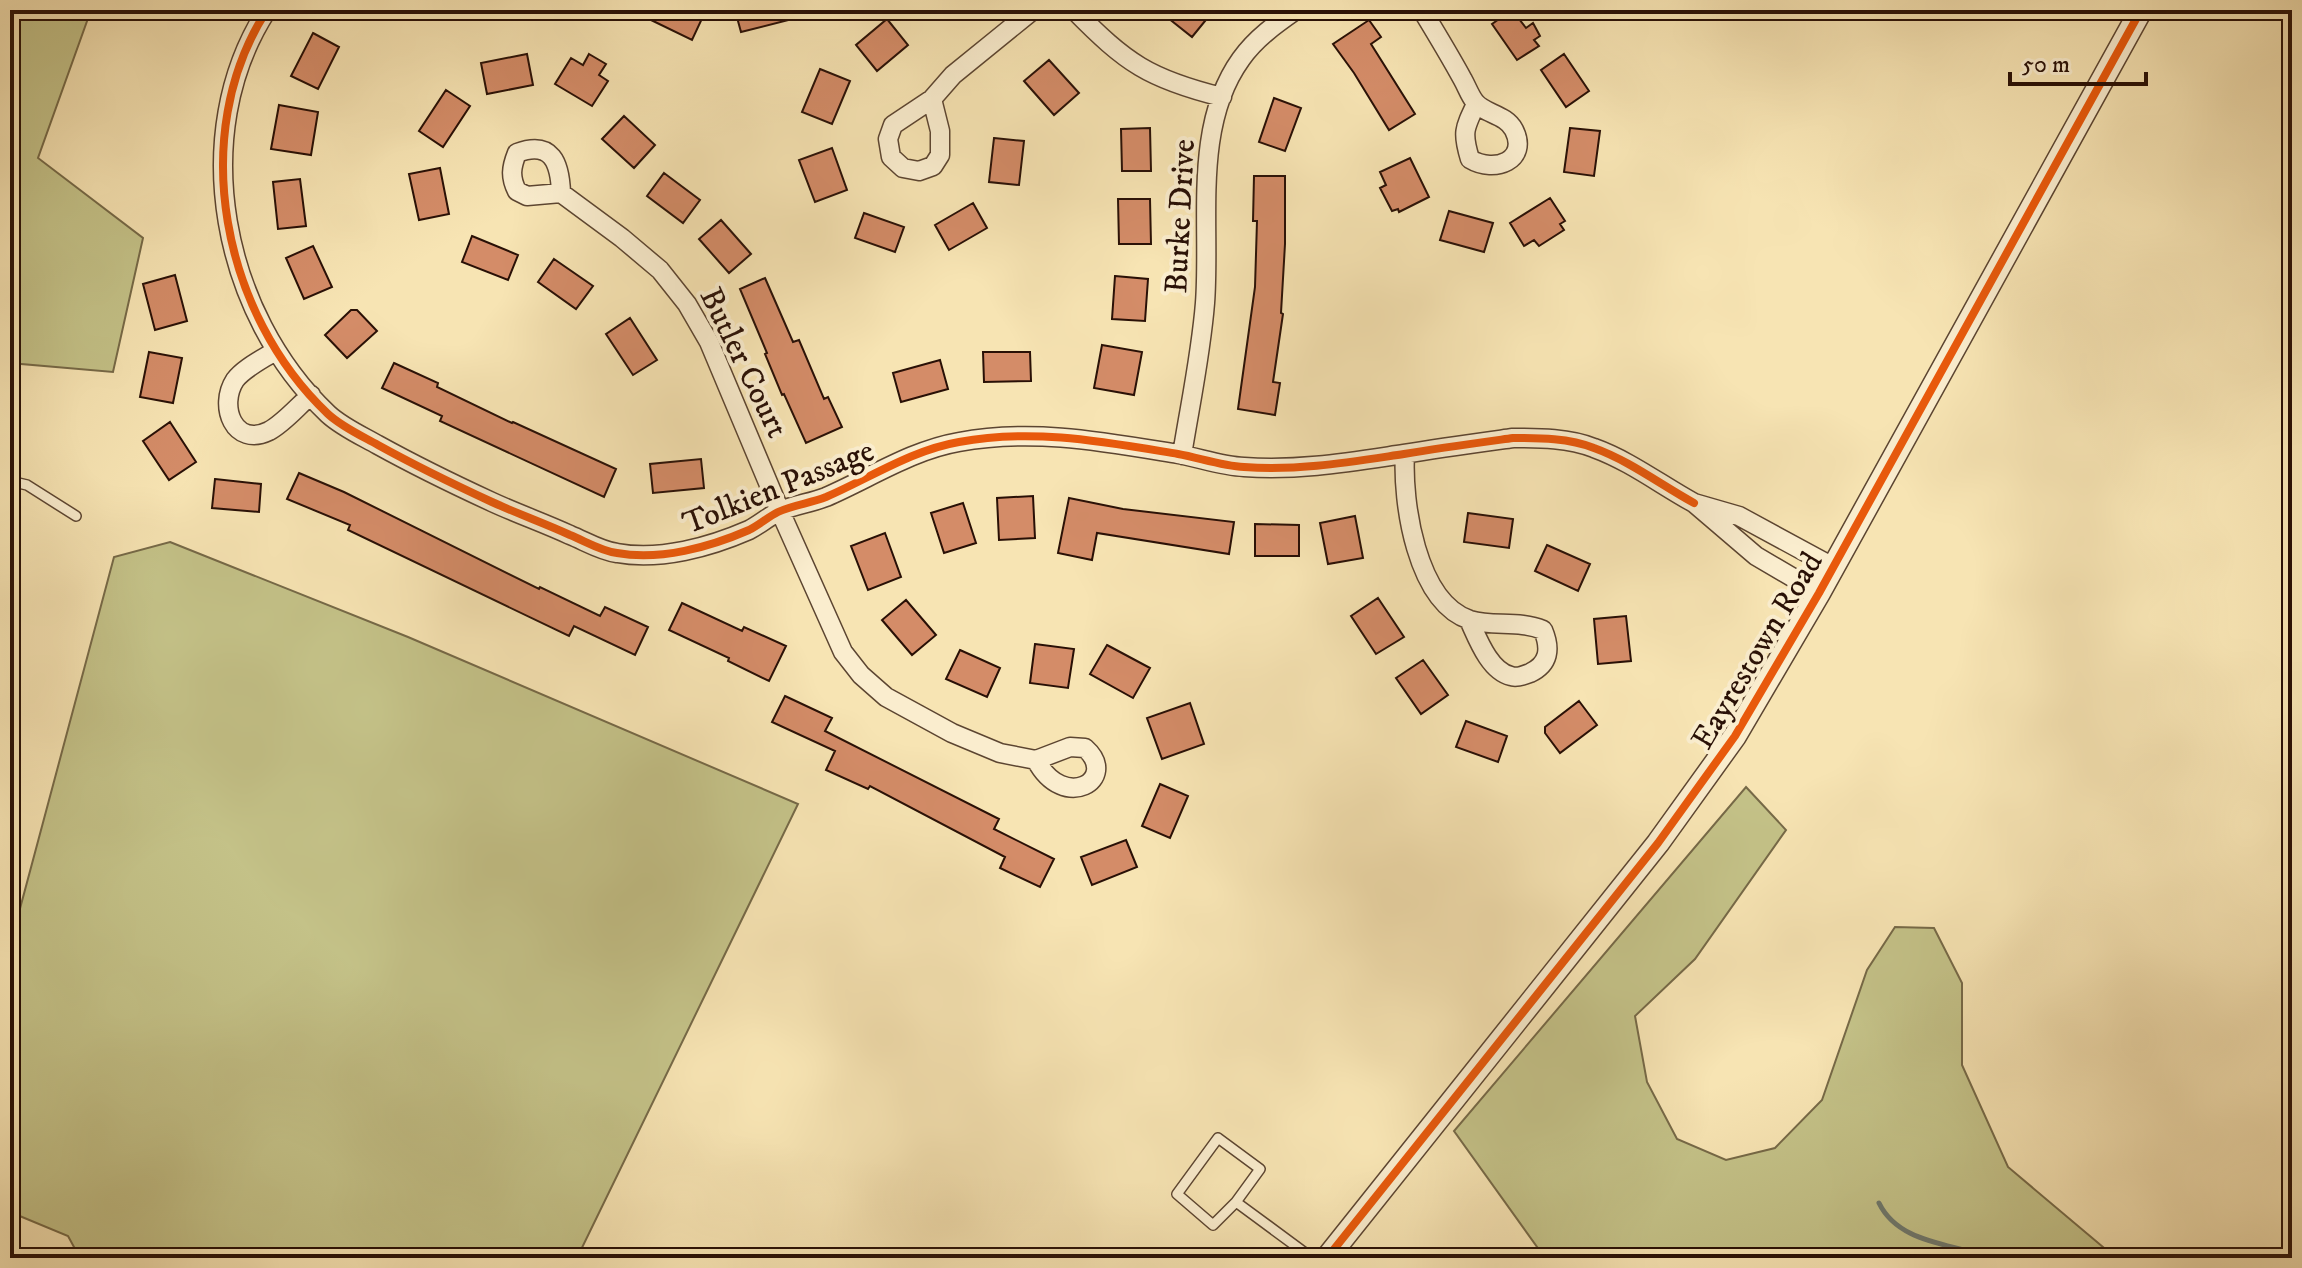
<svg xmlns="http://www.w3.org/2000/svg" width="2302" height="1268" font-family="'IM FELL DW Pica',serif">
  <style>
    .green { fill: #c4c288; stroke: #766947; stroke-width: 2 }
    .lines { fill: none; stroke-linecap: round; stroke-linejoin: round }
    .stream { stroke: #6f786d; stroke-width: 5 }
    .building { fill: #d48c68; stroke: #291006; stroke-width: 2 }
    .service-casing { stroke: #5c4531; stroke-width: 12 }
    .minor-casing { stroke: #5c4531; stroke-width: 21 }
    .tertiary-casing { stroke: #5c4531; stroke-width: 25 }
    .service { stroke: #faedce; stroke-width: 9 }
    .minor { stroke: #faedce; stroke-width: 18 }
    .tertiary { stroke: #faedce; stroke-width: 22 }
    .cycleway-casing { stroke: #faedce; stroke-width: 13 }
    .cycleway { stroke: #e8590c; stroke-width: 8 }
    .labels { text-anchor: middle; stroke-width: 8; stroke-linejoin: round; paint-order: stroke }
    .street-label { font-size: 32px; fill: #291006; stroke: #faedce }
  </style>
  <rect width="100%" height="100%" fill="#f7e4b3"/>
  <filter id="stains"><feTurbulence type="fractalNoise" baseFrequency=".0025" numOctaves="4"/><feColorMatrix values="0 0 0 0 .2 0 0 0 0 .09 0 0 0 0 .02 0 0 0 .5 -.17"/></filter>
  <radialGradient id="worn" r=".72"><stop offset=".6" stop-color="#630" stop-opacity="0"/><stop offset="1" stop-color="#630" stop-opacity=".3"/></radialGradient>
  <path class="green" d="M 10,10 L 91,10 L 38,158 L 143,238 L 113,372 L 10,363 Z
    M 170,542 L 408,637 L 798,804 L 577,1258 L 80,1258 L 68,1236 L 10,1212 L 10,946 L 114,557 Z
    M 1746,787 L 1786,830 L 1695,959 L 1635,1016 L 1647,1082 L 1677,1139 L 1726,1160 L 1775,1148 L 1822,1100 L 1867,970 L 1895,927 L 1934,928 L 1962,983 L 1962,1065 L 2008,1167 L 2116,1258 L 1545,1258 L 1454,1131 Z"/>
  <g class="lines">
    <path class="stream" d="M 1879,1203 C 1899,1244 1952,1243 1989,1258"/>
  </g>
  <path class="building" d="M 657,10 L 706,10 L 692,40 L 651,20 Z
    M 735,10 L 807,10 L 808,15 L 741,32 Z
    M 1158,10 L 1214,10 L 1192,37 Z
    M 1512,10 L 1526,28 L 1533,23 L 1540,36 L 1534,40 L 1539,46 L 1517,60 L 1492,24 Z
    M 887,19 L 908,45 L 877,71 L 856,45 Z
    M 1369,20 L 1381,37 L 1371,44 L 1415,114 L 1389,130 L 1354,73 L 1333,44 Z
    M 313,33 L 339,47 L 318,89 L 291,76 Z
    M 527,54 L 533,85 L 487,94 L 481,63 Z
    M 589,54 L 606,64 L 599,75 L 608,81 L 592,106 L 555,84 L 571,58 L 583,65 Z
    M 1564,54 L 1589,91 L 1566,107 L 1541,70 Z
    M 1049,60 L 1079,93 L 1054,115 L 1024,81 Z
    M 820,69 L 850,81 L 832,124 L 802,112 Z
    M 446,90 L 470,106 L 443,147 L 419,131 Z
    M 1274,98 L 1301,108 L 1285,151 L 1259,142 Z
    M 279,105 L 318,112 L 311,155 L 271,149 Z
    M 624,116 L 655,145 L 634,168 L 602,139 Z
    M 1150,128 L 1151,171 L 1122,171 L 1121,129 Z
    M 1570,128 L 1600,131 L 1594,176 L 1564,172 Z
    M 994,138 L 1024,141 L 1019,185 L 989,182 Z
    M 832,148 L 847,190 L 815,202 L 799,160 Z
    M 1410,158 L 1429,197 L 1399,212 L 1398,209 L 1392,211 L 1380,188 L 1386,185 L 1380,172 Z
    M 440,168 L 449,214 L 419,220 L 409,174 Z
    M 664,173 L 700,200 L 683,223 L 647,196 Z
    M 1254,176 L 1285,176 L 1285,244 L 1281,313 L 1283,314 L 1273,382 L 1280,383 L 1275,415 L 1238,409 L 1255,287 L 1257,221 L 1253,221 Z
    M 300,179 L 306,226 L 278,229 L 273,182 Z
    M 1550,198 L 1565,221 L 1560,224 L 1564,230 L 1539,246 L 1534,240 L 1524,246 L 1510,223 Z
    M 1118,199 L 1150,199 L 1151,244 L 1119,244 Z
    M 973,203 L 987,228 L 949,250 L 935,225 Z
    M 1449,211 L 1493,223 L 1484,252 L 1440,240 Z
    M 864,213 L 904,227 L 895,252 L 855,238 Z
    M 721,220 L 751,254 L 729,273 L 699,239 Z
    M 472,236 L 518,255 L 508,280 L 462,262 Z
    M 313,246 L 332,287 L 304,299 L 286,258 Z
    M 554,259 L 593,286 L 576,309 L 538,282 Z
    M 175,275 L 187,321 L 155,330 L 143,284 Z
    M 1115,276 L 1148,279 L 1145,321 L 1112,319 Z
    M 765,278 L 793,342 L 799,340 L 824,399 L 828,397 L 842,427 L 806,443 L 784,394 L 782,395 L 765,354 L 767,353 L 740,289 Z
    M 351,310 L 357,310 L 377,331 L 347,358 L 325,335 Z
    M 630,318 L 657,360 L 633,375 L 606,334 Z
    M 1102,345 L 1142,352 L 1134,395 L 1094,388 Z
    M 149,352 L 182,358 L 173,403 L 140,397 Z
    M 983,352 L 1030,352 L 1031,381 L 984,382 Z
    M 940,360 L 948,389 L 901,402 L 893,373 Z
    M 394,363 L 438,383 L 437,387 L 512,423 L 513,422 L 616,469 L 604,497 L 440,421 L 442,416 L 382,388 Z
    M 170,422 L 196,462 L 169,480 L 143,441 Z
    M 701,459 L 704,488 L 653,493 L 650,464 Z
    M 299,473 L 344,492 L 539,589 L 540,587 L 600,616 L 605,607 L 648,627 L 635,655 L 574,626 L 569,636 L 348,530 L 350,525 L 287,499 Z
    M 215,479 L 261,484 L 259,512 L 212,508 Z
    M 1033,496 L 1035,538 L 999,540 L 997,498 Z
    M 1069,498 L 1123,509 L 1234,522 L 1229,554 L 1097,533 L 1092,560 L 1058,553 Z
    M 963,503 L 976,543 L 944,553 L 931,513 Z
    M 1468,513 L 1513,519 L 1509,548 L 1464,542 Z
    M 1355,516 L 1363,558 L 1328,564 L 1320,523 Z
    M 1255,524 L 1299,525 L 1299,556 L 1255,556 Z
    M 885,533 L 901,577 L 868,590 L 851,546 Z
    M 1547,545 L 1590,564 L 1578,591 L 1535,571 Z
    M 1378,598 L 1404,637 L 1376,654 L 1351,616 Z
    M 906,600 L 936,635 L 912,655 L 882,620 Z
    M 682,603 L 742,631 L 744,627 L 786,646 L 769,681 L 728,661 L 729,658 L 669,630 Z
    M 1626,616 L 1631,661 L 1598,664 L 1594,619 Z
    M 1035,644 L 1074,649 L 1068,688 L 1030,683 Z
    M 1107,645 L 1150,668 L 1133,698 L 1090,674 Z
    M 960,650 L 1000,668 L 987,697 L 946,679 Z
    M 1423,660 L 1448,695 L 1421,714 L 1396,678 Z
    M 785,696 L 832,718 L 825,731 L 999,819 L 994,829 L 1054,859 L 1040,887 L 1000,868 L 1005,857 L 870,786 L 868,789 L 826,770 L 835,751 L 772,722 Z
    M 1579,701 L 1597,725 L 1560,753 L 1545,733 L 1545,727 Z
    M 1190,703 L 1204,744 L 1162,759 L 1147,718 Z
    M 1466,721 L 1507,736 L 1498,762 L 1456,747 Z
    M 1160,784 L 1188,796 L 1170,838 L 1142,826 Z
    M 1126,840 L 1137,867 L 1092,885 L 1081,857 Z"/>
  <g class="lines">
    <g class="service-casing">
      <path id="service" d="M 10,481 L 27,485 L 76,516
        M 1218,1138 L 1260,1169 L 1236,1202 L 1213,1225 L 1177,1194 Z
        M 1236,1202 L 1312,1258"/>
    </g>
    <g class="minor-casing">
      <path id="minor" d="M 267,10 C 186,135 223,315 328,414 C 342,427 362,436 378,445 C 416,466 453,484 492,502 C 518,514 544,523 570,535 C 585,541 601,551 617,553 C 660,561 710,547 749,530 C 759,525 768,517 778,512 C 793,505 811,503 826,497 C 870,478 912,450 959,442 C 1033,428 1105,442 1178,454 C 1200,458 1222,466 1244,467 C 1299,471 1350,462 1404,454 C 1440,448 1477,443 1513,438 C 1540,438 1569,438 1594,448 C 1630,461 1661,485 1694,503
        M 1074,10 C 1126,63 1149,79 1222,97
        M 1422,10 C 1436,33 1450,56 1463,80 C 1467,87 1470,96 1475,102 C 1484,114 1506,114 1514,130 C 1529,160 1495,174 1470,159 C 1462,133 1464,129 1476,104
        M 932,99 L 940,131 L 940,155 L 933,166 L 919,171 L 903,168 L 891,157 L 888,139 L 893,125 L 932,99 L 953,75 L 1033,10
        M 561,193 L 527,196 L 517,191 C 510,177 511,168 517,153 C 552,140 560,163 561,193 L 622,238 L 660,270 L 687,304 L 709,342 L 780,511 L 843,652 L 861,675 L 886,697 L 952,733 L 1000,753 L 1036,760 L 1070,747 L 1085,748 C 1120,779 1064,813 1036,760
        M 275,351 C 263,359 244,368 235,380 C 218,406 234,448 269,431 C 284,423 298,406 311,395
        M 1405,454 C 1402,501 1416,602 1470,620 C 1493,627 1519,620 1543,630 C 1551,649 1549,664 1530,673 C 1525,675 1516,678 1511,676 C 1489,671 1477,637 1469,620
        M 1182,455 C 1190,405 1201,354 1205,303 C 1211,224 1192,127 1241,59 C 1256,38 1276,24 1296,10
        M 1819,593 L 1756,556 L 1694,503 L 1739,516 L 1833,567"/>
    </g>
    <g class="tertiary-casing">
      <path id="tertiary" d="M 1327,1258 L 1658,843 L 1735,736 L 1819,593 L 2141,10"/>
    </g>
    <use href="#service" class="service"/>
    <use href="#minor" class="minor"/>
    <use href="#tertiary" class="tertiary"/>
    <g class="cycleway-casing">
      <path id="cycleway" d="M 267,10 C 186,135 223,315 328,414 C 342,427 362,436 378,445 C 416,466 453,484 492,502 C 518,514 544,523 570,535 C 585,541 601,551 617,553 C 660,561 710,547 749,530 C 759,525 768,517 778,512 C 793,505 811,503 826,497 C 870,478 912,450 959,442 C 1033,428 1105,442 1178,454 C 1200,458 1222,466 1244,467 C 1299,471 1350,462 1404,454 C 1440,448 1477,443 1513,438 C 1540,438 1569,438 1594,448 C 1630,461 1661,485 1694,503
        M 1327,1258 L 1658,843 L 1735,736 L 1819,593 L 2141,10"/>
    </g>
    <use href="#cycleway" class="cycleway"/>
  </g>
  <g class="labels">
    <g class="street-label">
      <text transform="translate(1179 216) rotate(-87)" y="11">Burke Drive</text>
      <text transform="translate(745 362) rotate(64)" y="11">Butler Court</text>
      <text transform="translate(778 486) rotate(-22)" y="11">Tolkien Passage</text>
      <text transform="translate(1756 650) rotate(-59)" y="11">Eayrestown Road</text>
    </g>
  </g>
  <rect width="2302" height="1268" fill="none" stroke="#f7e4b3" stroke-width="40"/>
  <rect x="12" y="12" width="2278" height="1244" fill="none" stroke="#291006" stroke-width="4"/>
  <rect x="20" y="20" width="2262" height="1228" fill="none" stroke="#291006" stroke-width="2"/>
  <path d="M2010 72v12h136v-12" fill="none" stroke="#291006" stroke-width="4"/>
  <text x="2022" y="72" font-size="24" fill="#291006" stroke="#faedce" stroke-width="6" paint-order="stroke">50 m</text>
  <rect width="100%" height="100%" filter="url(#stains)"/>
  <rect width="100%" height="100%" fill="url(#worn)"/>
</svg>
